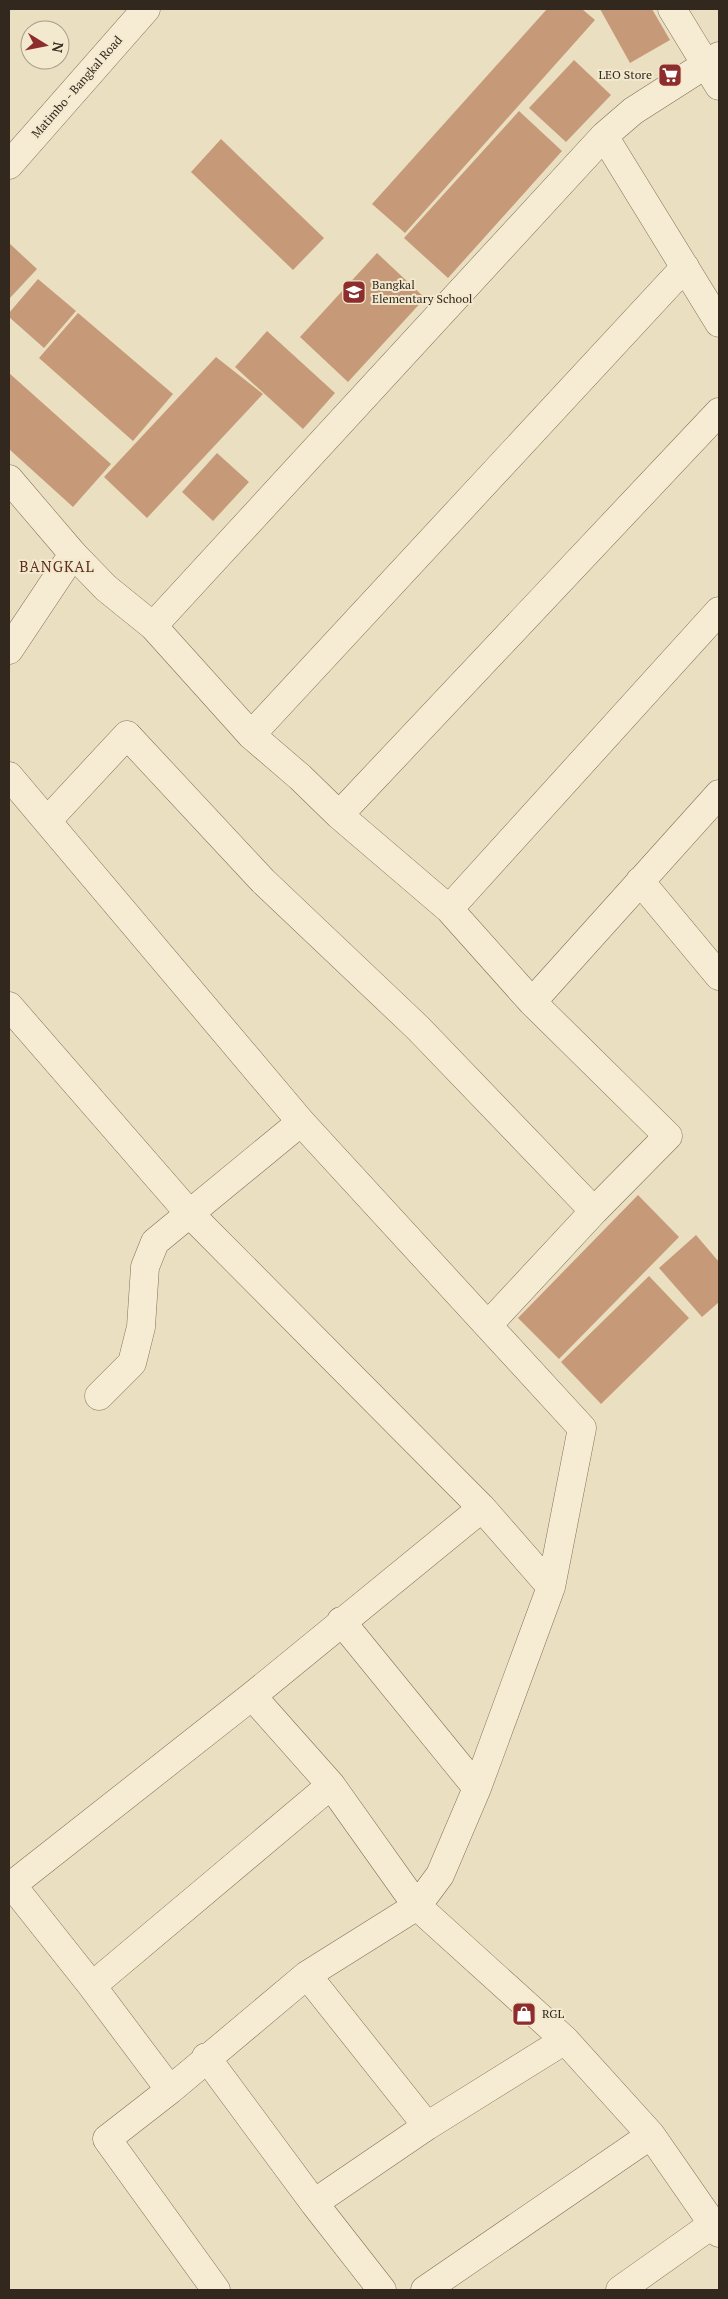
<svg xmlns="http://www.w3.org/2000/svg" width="728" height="2299" font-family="'PT Serif',serif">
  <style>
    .building { fill: #c69a78 }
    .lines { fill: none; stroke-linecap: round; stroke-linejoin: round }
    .minor-casing { stroke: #827059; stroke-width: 29 }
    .tertiary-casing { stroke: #827059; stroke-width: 29 }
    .minor { stroke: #f6ecd3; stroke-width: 28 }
    .tertiary { stroke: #f6ecd3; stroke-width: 28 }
    .labels { text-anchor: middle; stroke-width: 4; stroke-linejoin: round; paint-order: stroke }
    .poi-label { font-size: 12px; fill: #33281d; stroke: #f3e9cf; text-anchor: start }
    .street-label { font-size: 12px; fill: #33281d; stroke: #f3e9cf }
    .quarter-label { font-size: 15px; letter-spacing: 1px; fill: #5d2d1f; stroke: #f3e9cf }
  </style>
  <rect width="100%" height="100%" fill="#eadfc0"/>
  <path class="building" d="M 547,9 L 582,9 L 595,20 L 405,233 L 372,204 Z
    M 600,9 L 652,9 L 670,40 L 630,63 Z
    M 574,60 L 611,95 L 566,142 L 529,108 Z
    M 519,111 L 562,151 L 448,278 L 404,238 Z
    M 221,139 L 324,238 L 293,270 L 191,172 Z
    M 9,243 L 37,269 L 9,299 Z
    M 377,253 L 425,298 L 348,382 L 300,337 Z
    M 38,279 L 76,311 L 44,348 L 9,317 L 9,313 Z
    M 78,313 L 173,394 L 133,441 L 39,358 Z
    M 267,331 L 335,393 L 303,429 L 235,367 Z
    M 216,357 L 263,394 L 147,518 L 104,477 Z
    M 9,373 L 111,464 L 73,507 L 9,449 Z
    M 217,453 L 249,482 L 213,521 L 182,492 Z
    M 638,1195 L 679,1237 L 559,1359 L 518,1318 Z
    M 696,1235 L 719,1262 L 719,1302 L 702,1317 L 659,1268 Z
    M 649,1276 L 689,1318 L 601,1404 L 561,1362 Z"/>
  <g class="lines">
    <g class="minor-casing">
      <path id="minor" d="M 672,9 L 719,86
        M 604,136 L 719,323
        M 73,554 L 106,588 L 153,626 L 251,735 L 300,777 L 339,815 L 719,412
        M 153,626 L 604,136 L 633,111 L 719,56
        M 251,735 L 685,267
        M 9,776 L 301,1122 L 582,1428 L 551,1587 L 477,1788 L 440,1875 L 417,1906 L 307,1975 L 170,2090 L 107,2139 L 216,2290
        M 339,815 L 449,909 L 532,1002 L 668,1136 L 594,1211 L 488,1325
        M 48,820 L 127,735 L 263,881 L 418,1028 L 594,1211
        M 640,881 L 719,976
        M 449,909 L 719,611
        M 532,1002 L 719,794
        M 9,1006 L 189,1213 L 482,1508 L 551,1587
        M 99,1396 L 132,1363 L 141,1327 L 145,1267 L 155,1242 L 301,1122
        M 341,1621 L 477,1788
        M 252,1696 L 331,1785 L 417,1906 L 565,2040 L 651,2135 L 719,2233
        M 307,1975 L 427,2126
        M 92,1986 L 331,1785
        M 206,2057 L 314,2203 L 382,2290
        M 170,2090 L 92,1986 L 12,1885 L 252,1696 L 482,1508
        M 314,2203 L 427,2126 L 565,2040
        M 425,2290 L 651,2135
        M 620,2290 L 713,2224"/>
    </g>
    <g class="tertiary-casing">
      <path id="tertiary" d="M 9,165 L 146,9
        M 9,479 L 73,554 L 9,650"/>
    </g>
    <use href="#minor" class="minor"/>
    <use href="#tertiary" class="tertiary"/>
  </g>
  <defs>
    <g id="supermarket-square" transform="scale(1.25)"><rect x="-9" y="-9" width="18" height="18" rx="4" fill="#8d2e2d" stroke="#f3e9cf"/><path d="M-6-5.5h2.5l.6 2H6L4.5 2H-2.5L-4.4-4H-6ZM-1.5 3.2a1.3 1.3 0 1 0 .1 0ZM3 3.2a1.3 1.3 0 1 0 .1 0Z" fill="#fff"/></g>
    <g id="school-square" transform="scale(1.25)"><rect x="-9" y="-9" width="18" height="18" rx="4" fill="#8d2e2d" stroke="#f3e9cf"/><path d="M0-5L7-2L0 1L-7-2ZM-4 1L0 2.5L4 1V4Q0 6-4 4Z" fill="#fff"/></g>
    <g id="shop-square" transform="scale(1.25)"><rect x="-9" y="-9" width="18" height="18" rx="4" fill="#8d2e2d" stroke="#f3e9cf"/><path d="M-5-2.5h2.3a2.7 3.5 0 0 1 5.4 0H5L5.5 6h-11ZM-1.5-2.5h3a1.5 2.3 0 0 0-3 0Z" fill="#fff"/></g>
  </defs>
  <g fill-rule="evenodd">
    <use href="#supermarket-square" x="670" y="75"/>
    <use href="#school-square" x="354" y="292"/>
    <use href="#shop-square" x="524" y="2014"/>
  </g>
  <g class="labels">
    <g class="poi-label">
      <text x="652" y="79" text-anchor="end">LEO Store</text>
      <text x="372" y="289">Bangkal<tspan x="372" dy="14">Elementary School</tspan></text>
      <text x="542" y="2018">RGL</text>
    </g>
    <g class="street-label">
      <text transform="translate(77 87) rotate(-49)" y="4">Matimbo - Bangkal Road</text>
    </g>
    <g class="quarter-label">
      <text x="57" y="572">BANGKAL</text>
    </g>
  </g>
  <rect width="728" height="2299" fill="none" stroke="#33281d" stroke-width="20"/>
  <g transform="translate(45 45) rotate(100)"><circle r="24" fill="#f3e9cf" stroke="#a69c88"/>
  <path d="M0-4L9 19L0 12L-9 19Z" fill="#8d2e2d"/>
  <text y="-8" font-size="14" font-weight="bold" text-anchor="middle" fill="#33281d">N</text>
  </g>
</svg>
